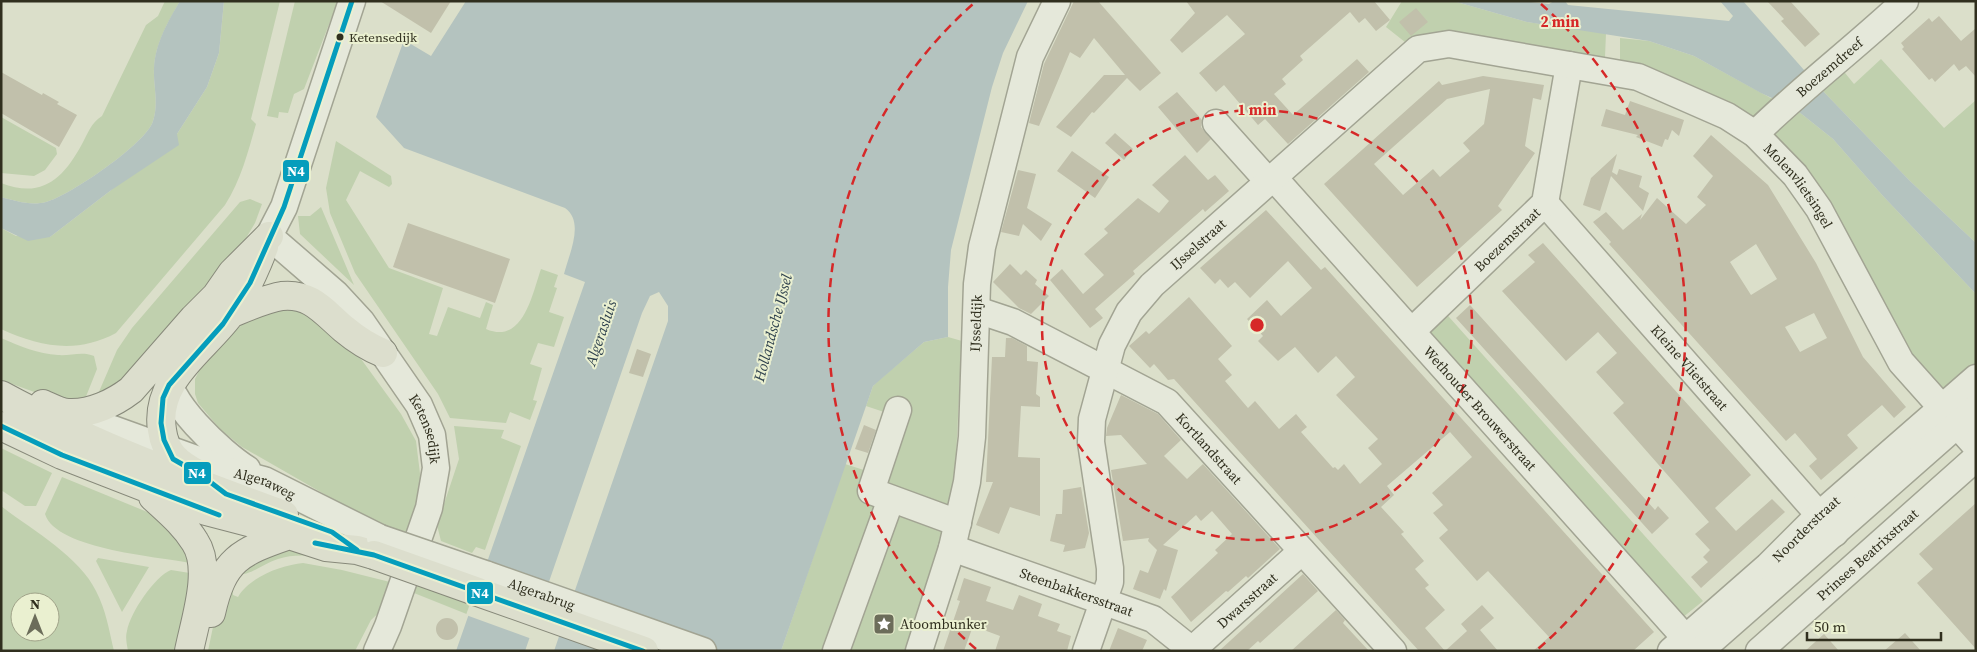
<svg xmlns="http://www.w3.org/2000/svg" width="1977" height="652" font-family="'Source Serif 4',serif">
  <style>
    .green { fill: #c0d0ae; fill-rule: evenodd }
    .water { fill: #b4c3bf }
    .pier { fill: #dbdfca }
    .building { fill: #c1c0ab; fill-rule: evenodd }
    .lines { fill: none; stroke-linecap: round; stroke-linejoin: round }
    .minor-casing { stroke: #a2a493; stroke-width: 29 }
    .major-casing { stroke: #87897a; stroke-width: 30 }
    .minor { stroke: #e5e8da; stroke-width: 26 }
    .major { stroke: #dcdecd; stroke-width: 28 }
    .minor-bridge-casing { stroke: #a2a493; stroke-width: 29; stroke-linecap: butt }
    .major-bridge-casing { stroke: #87897a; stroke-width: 30; stroke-linecap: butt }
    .minor-bridge { stroke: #e5e8da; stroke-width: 26 }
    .major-bridge { stroke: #dcdecd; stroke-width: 28 }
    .bus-1-casing { stroke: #eaf0d0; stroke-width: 9 }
    .bus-1 { stroke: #059dbc; stroke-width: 5 }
    .ring { fill: none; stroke: #d62828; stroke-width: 2.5; stroke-dasharray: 9 6 }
    .bus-dot { fill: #302f1e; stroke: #eaf0d0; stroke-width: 2 }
    .labels { text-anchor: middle; stroke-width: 4; stroke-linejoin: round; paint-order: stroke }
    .bus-label { font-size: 13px; fill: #302f1e; stroke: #eaf0d0; text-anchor: start }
    .street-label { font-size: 14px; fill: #302f1e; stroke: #eaf0d0 }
    .poi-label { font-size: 14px; fill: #302f1e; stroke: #eaf0d0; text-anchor: start }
    .water-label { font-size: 15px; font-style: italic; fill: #2f424e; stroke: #eaf0d0 }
    .centre { fill: #d62828; stroke: #eaf0d0; stroke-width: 2.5 }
    .ring-label { font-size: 15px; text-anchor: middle; font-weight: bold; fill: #d62828; stroke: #eaf0d0; stroke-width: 4; stroke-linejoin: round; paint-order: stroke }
    .line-badge { stroke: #eaf0d0; stroke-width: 2 }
    .badge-label { font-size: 14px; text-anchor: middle; font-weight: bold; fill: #fff }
  </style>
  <rect width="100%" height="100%" fill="#dbdfca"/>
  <path class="green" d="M 165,1 L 180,1 C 168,22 155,44 154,68 C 153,86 159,102 153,121 C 147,143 69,196 46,202 C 31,206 16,201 1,197 L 1,183 C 42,199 63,179 82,144 C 88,133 91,123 102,116 L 146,25 L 158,16 Z
    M 224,1 L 280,1 L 251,119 L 256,124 C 248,152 241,180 225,205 L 116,333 C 77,354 40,347 1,329 L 1,228 L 16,236 L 50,237 L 110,191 L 177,134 L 207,87 L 219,53 Z
    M 295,1 L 338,1 L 304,89 L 294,94 L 288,113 L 279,112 L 278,118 L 267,116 Z
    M 1402,1 L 1453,1 L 1527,22 L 1606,33 L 1605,57 L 1598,61 L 1415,50 L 1386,27 Z
    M 1620,38 L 1649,41 L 1694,56 L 1778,102 L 1760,116 L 1747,119 L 1620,61 Z
    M 1881,59 L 1944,128 L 1976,100 L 1976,243 L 1910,181 L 1819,87 L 1841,68 L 1854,84 Z
    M 1794,108 L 1833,139 L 1883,196 L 1976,294 L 1976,364 L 1939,395 L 1771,141 L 1775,126 Z
    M 1,117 L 56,148 L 57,154 L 45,170 L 34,176 L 1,173 Z
    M 336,141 L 391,176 L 392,184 L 389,187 L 360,171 L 346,200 L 389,268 L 443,288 L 429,334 L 437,336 L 448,307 L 480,318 L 486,302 L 493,305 L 486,329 C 523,345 532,295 541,269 L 558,275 L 554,287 L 557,288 L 549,312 L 564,317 L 554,347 L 538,343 L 530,364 L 542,368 L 533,400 L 537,401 L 530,420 L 510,412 L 506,423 L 450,418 L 438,394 L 355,273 L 330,213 L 326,188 Z
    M 250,199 L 262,204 L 255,223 L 233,260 L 132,380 L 95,401 L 117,350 L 132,328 L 240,202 Z
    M 321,207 L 354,285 L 300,234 L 298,216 L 310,216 Z
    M 295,302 L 348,341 L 401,414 L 416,441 L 422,490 L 407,545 L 366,518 L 242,447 L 220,429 L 198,403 L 195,394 L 195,379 L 204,361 L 254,313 Z
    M 1441,308 L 1703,601 L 1682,618 L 1418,331 Z
    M 948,337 L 962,341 L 966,346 L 965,369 L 960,375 L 956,458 L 960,466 L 948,512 L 890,486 L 883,478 L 887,413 L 866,406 L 873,386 L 878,381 L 924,342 Z
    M 1,338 C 20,346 38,354 58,355 C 71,356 82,351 94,356 L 97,369 L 85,399 L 51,398 L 1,380 Z
    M 454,426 L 504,430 L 501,438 L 521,446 L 485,550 L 476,547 L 472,553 L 441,541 L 437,525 L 459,459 Z
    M 1,448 L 52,473 L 36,506 L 25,506 L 1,490 Z
    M 845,464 L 867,471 L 879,501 L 828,651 L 781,651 Z
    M 62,477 L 162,518 L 196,564 C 163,557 56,550 45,514 Z
    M 895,504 L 946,523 L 907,651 L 846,651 Z
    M 1,506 C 32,530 79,556 96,591 C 106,610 109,630 114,651 L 1,651 ZM 20,602 L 50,602 L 50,632 L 20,632 Z
    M 282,548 L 336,555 L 389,573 C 358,565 309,548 278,559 C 262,564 253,575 235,575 L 234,567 Z
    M 429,550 L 486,567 L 469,615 L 414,593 Z
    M 98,558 L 149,567 L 122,612 L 96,561 Z
    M 303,563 L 342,570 L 394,583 L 386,606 L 371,620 L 355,651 L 208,651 L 219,598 L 233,584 L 233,595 L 238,597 C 249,577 282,565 303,563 Z
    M 171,570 L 196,574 L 181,651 L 128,651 C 127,645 125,637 127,631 C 130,613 155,576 171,570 Z"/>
  <path class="water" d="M 180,1 L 224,1 L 219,53 L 207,87 L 177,134 L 179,145 L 110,191 L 50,237 L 28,241 L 1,228 L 1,197 C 16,201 31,206 46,202 C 69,196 147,143 153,121 C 159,102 153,86 154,68 C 155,44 168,21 180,1 Z
    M 466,1 L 1028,1 L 1003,53 L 992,87 L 951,250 L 948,287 L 948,337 L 924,342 L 873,386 L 781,651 L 554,651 L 668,321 L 668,306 L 659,292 L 650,296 L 642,313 L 525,651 L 456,651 L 585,282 L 564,274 C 569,254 585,222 565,208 L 404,148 L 376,117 L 404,40 L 431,56 Z
    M 1453,1 L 1522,1 L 1549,4 L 1554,1 L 1565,1 L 1568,5 L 1729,21 L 1733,16 L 1720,1 L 1743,1 L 1819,87 L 1910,181 L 1976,243 L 1976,294 L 1883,196 L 1833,139 L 1794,108 L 1761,93 L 1694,56 L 1649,41 L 1527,22 Z"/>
  <path class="pier" d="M 484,565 L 550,588 L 532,639 L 466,615 Z"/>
  <path class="building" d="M 380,1 L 451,1 L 431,33 Z
    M 1074,1 L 1098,1 L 1161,73 L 1140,91 L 1127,78 L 1094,113 L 1092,112 L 1071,137 L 1056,127 L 1104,75 L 1125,75 L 1094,38 L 1080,58 L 1070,52 L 1039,126 L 1029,123 L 1044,64 Z
    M 1186,1 L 1374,1 L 1390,20 L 1376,31 L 1365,18 L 1359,23 L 1350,12 L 1300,56 L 1303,60 L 1282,79 L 1286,84 L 1274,94 L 1293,115 L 1357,59 L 1369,72 L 1288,144 L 1265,119 L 1258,125 L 1224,85 L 1216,92 L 1199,73 L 1245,34 L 1227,15 L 1182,53 L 1170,40 L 1195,13 Z
    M 1767,1 L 1790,1 L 1820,34 L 1805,47 L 1781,21 L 1784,19 Z
    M 1416,8 L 1428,22 L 1411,36 L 1399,22 Z
    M 1939,16 L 1961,41 L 1976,28 L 1976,77 L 1966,66 L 1959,71 L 1954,64 L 1935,82 L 1932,78 L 1929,80 L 1902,49 L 1904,47 L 1901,43 L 1929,18 L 1932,22 Z
    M 1,72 L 42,95 L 43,93 L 59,102 L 57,104 L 77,115 L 59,147 L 1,113 Z
    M 1483,76 L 1544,85 L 1541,100 L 1533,98 L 1525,146 L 1535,153 L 1498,206 L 1502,210 L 1417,287 L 1324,184 L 1439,81 L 1442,85 ZM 1490,89 L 1484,124 L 1463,143 L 1470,151 L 1440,177 L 1433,169 L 1403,195 L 1374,164 L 1447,99 Z
    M 1177,92 L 1202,120 L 1201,127 L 1211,139 L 1197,153 L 1158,107 Z
    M 1630,101 L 1684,120 L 1679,136 L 1672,130 L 1668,140 L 1665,139 L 1662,147 L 1636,137 L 1638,135 L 1601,126 L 1606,109 L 1625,115 Z
    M 1115,133 L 1133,149 L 1124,160 L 1105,143 Z
    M 1711,135 L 1768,185 L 1816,263 L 1863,357 L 1906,407 L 1894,418 L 1882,405 L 1847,435 L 1858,448 L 1821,480 L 1809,466 L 1817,459 L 1795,433 L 1786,441 L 1609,244 L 1611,242 L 1593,222 L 1606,212 L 1623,230 L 1642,214 L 1640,220 L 1657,198 L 1686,224 L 1706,205 L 1697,197 L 1713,176 L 1693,156 ZM 1756,244 L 1777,279 L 1751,295 L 1730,262 ZM 1814,313 L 1827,338 L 1800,352 L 1785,327 Z
    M 1072,151 L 1109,177 L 1095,198 L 1057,171 Z
    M 1617,154 L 1612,172 L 1617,175 L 1619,169 L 1642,176 L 1639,187 L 1649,193 L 1643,211 L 1611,176 L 1600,211 L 1583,205 L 1591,178 Z
    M 1185,155 L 1208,180 L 1215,175 L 1229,191 L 1205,212 L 1203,209 L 1133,271 L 1135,274 L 1095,309 L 1103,318 L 1090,328 L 1050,280 L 1062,269 L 1083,294 L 1104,275 L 1084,254 L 1108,233 L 1104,229 L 1138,198 L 1159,213 L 1169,201 L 1152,185 Z
    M 1018,170 L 1036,174 L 1027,208 L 1052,224 L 1041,241 L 1023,224 L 1019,236 L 1001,232 Z
    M 1266,210 L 1321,270 L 1325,267 L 1654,632 L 1633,651 L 1533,651 L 1549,637 L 1488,571 L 1477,581 L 1439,538 L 1448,530 L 1433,513 L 1443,505 L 1432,493 L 1472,457 L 1450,432 L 1387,486 L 1394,495 L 1381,507 L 1404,532 L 1401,534 L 1424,561 L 1415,569 L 1429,585 L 1425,588 L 1445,610 L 1425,628 L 1445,651 L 1419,651 L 1174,379 L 1168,380 L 1154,364 L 1150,368 L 1129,346 L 1146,331 L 1149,334 L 1189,297 L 1232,346 L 1218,359 L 1232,375 L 1225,381 L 1248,408 L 1255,401 L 1279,429 L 1296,414 L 1307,427 L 1301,432 L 1333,468 L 1335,467 L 1338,470 L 1344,464 L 1360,484 L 1382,464 L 1368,448 L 1378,439 L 1336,395 L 1355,377 L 1336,356 L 1318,373 L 1295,347 L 1278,361 L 1258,341 L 1263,336 L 1247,319 L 1267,300 L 1281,316 L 1312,288 L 1288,261 L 1250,298 L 1235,282 L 1228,288 L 1220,279 L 1215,284 L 1200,268 Z
    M 408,223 L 510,259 L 495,303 L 393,267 Z
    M 1543,243 L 1751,475 L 1715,508 L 1736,531 L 1772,499 L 1785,512 L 1701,588 L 1691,577 L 1708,562 L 1703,557 L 1710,550 L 1695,534 L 1709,522 L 1613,413 L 1624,403 L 1596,372 L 1617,353 L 1598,332 L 1566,361 L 1502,291 L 1535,262 L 1528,255 Z
    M 1010,264 L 1021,275 L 1026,270 L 1037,280 L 1035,284 L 1049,296 L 1031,314 L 1019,308 L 993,282 Z
    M 1470,305 L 1655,510 L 1658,506 L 1669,518 L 1652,534 L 1456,318 Z
    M 1006,338 L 1012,338 L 1027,346 L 1027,361 L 1038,362 L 1036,394 L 1040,397 L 1040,407 L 1021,406 L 1018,457 L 1040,458 L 1040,516 L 1010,507 L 999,534 L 976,525 L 993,482 L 986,482 L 992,357 L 1005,357 Z
    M 637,349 L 651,354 L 643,377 L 629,373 Z
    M 1121,395 L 1158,414 L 1181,440 L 1164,456 L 1187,479 L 1203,464 L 1280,549 L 1248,578 L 1246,576 L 1228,592 L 1226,591 L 1191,622 L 1171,597 L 1218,553 L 1215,550 L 1232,534 L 1212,511 L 1201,521 L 1196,515 L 1163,545 L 1178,550 L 1166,591 L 1164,589 L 1160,599 L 1133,589 L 1140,570 L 1148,573 L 1157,550 L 1148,541 L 1149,538 L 1123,541 L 1111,470 L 1147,464 L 1121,435 L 1106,436 L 1107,428 Z
    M 864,425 L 876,430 L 868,453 L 855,449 Z
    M 1081,487 L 1089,533 L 1085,548 L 1063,552 L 1065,545 L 1050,541 L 1056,514 L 1062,514 L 1063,490 Z
    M 1976,503 L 1976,649 L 1917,583 L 1933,569 L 1919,554 Z
    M 1303,574 L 1318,591 L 1260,643 L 1258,641 L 1247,651 L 1219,651 Z
    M 964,578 L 991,587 L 986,601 L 1013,610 L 1019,595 L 1042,604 L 1038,616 L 1060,624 L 1057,631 L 1071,636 L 1067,651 L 995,651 L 1000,636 L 973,626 L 964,651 L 943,651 L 960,601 L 957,600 Z
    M 1482,605 L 1494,618 L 1480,630 L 1498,651 L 1445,651 L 1467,631 L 1461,624 Z
    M 1336,610 L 1345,620 L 1343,623 L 1369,651 L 1291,651 Z
    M436 629a11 11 0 1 1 22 0a11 11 0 1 1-22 0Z
    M 1118,628 L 1147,640 L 1142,651 L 1109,651 Z
    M 1905,633 L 1921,651 L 1884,651 Z
    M 1824,634 L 1839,651 L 1805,651 Z"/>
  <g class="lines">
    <g class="minor-casing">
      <g id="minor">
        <path id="s1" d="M 352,1 L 284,207 L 269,236 L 336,294 L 361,321 L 419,405 L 432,435 L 436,468 L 429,508 L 388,626 L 377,651"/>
        <path d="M 1216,123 L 1269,182"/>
        <path id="s2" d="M 1755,134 C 1803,87 1856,47 1905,1"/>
        <path id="s3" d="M 1274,178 L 1697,651"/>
        <path id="s4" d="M 1545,203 L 1835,533"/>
        <path id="s5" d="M 977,310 L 1013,322 L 1167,402 L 1393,651"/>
        <path id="s6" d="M 1412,331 L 1545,203 L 1569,65"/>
        <path d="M 167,368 C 162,399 223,454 247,469"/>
        <path d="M 898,410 L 871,491 L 958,523"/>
        <path id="s7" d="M 68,413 L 232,472 L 264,480 L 380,538"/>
        <path id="s8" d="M 952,548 L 1153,619 L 1193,651"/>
        <path id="s9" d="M 485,574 L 703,651"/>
        <path id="s10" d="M 1192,650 L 1302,551"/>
        <path d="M 836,651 L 891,499"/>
        <path id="s11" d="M 919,651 L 952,548 L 967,482 L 972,437 L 977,284 L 982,247 L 1030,57 L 1057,1"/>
        <path id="s12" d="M 1086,651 L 1110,582 L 1110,568 L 1091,442 L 1092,419 L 1112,345 L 1129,312 L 1152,285 L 1418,49 L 1449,44 L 1638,77 L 1727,116 L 1755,134 L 1795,175 L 1819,209 L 1901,362 L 1976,446"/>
        <path id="s13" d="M 1671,651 L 1768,566 L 1819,515 L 1976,378"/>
        <path d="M 1700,651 L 1976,408"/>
        <path id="s14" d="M 1759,651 L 1976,458"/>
      </g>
    </g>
    <g class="major-casing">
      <path id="major" d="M 230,314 C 247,307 264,299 282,296 C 311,293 324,312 344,329 C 356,339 368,347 383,353
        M 1,395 C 91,444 188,480 284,515
        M 43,404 C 50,407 61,413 69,413 C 91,414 114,403 131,390 L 194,318 L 216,296 L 232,273 L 269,236
        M 1,426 L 62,455 L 206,511 L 252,523 L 326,547 L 357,550 L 374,555
        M 198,474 C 178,464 165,453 162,430 C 154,378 206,349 232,312 C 246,291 255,270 264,247
        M 153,497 C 168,511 184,524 195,542 C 213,569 195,620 189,651
        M 478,592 L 644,651
        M 211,613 C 223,559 240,552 289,535"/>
    </g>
    <use href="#minor" class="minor"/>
    <use href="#major" class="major"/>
    <g class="minor-bridge-casing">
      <path id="minor-bridge" d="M 380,538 L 485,574"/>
    </g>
    <g class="major-bridge-casing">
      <path id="major-bridge" d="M 374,555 L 478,592"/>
    </g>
    <use href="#minor-bridge" class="minor-bridge"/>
    <use href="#major-bridge" class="major-bridge"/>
    <g class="bus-1-casing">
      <path id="bus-1" d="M 352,1 L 284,207 L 250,283 L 223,324 L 169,385 L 163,398 L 161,423 L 164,440 L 173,459 L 201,475 L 226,494 L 332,532 L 357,550
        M 1,426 L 62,455 L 219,515
        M 315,543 L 374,555 L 643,651"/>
    </g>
    <use href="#bus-1" class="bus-1"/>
  </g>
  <g class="ring">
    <circle cx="1257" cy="325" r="215"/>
    <path d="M976 649A429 429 0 0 1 973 4M1541 4A429 429 0 0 1 1538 649"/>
  </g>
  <defs>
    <g id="sight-square" transform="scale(1.125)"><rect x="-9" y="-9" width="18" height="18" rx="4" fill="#6c6d5a" stroke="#eaf0d0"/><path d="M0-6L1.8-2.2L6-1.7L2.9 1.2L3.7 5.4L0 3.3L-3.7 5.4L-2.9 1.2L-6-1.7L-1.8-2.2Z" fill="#fff"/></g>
  </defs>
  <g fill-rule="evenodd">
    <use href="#sight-square" x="884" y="624"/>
  </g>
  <circle class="bus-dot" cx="340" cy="37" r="4.5"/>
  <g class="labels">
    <g class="bus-label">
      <text x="349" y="42">Ketensedijk</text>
    </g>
    <g class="street-label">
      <text dy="5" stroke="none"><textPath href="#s2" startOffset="100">Boezemdreef</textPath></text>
      <text dy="5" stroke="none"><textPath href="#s12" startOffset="1164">Molenvlietsingel</textPath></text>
      <text dy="5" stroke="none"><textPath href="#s6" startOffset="132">Boezemstraat</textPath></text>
      <text dy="5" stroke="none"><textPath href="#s12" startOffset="448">IJsselstraat</textPath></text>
      <text dy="5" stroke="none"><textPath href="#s11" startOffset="335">IJsseldijk</textPath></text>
      <text dy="5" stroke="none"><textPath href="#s4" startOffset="219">Kleine Vlietstraat</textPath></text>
      <text dy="5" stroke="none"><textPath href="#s3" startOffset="309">Wethouder Brouwerstraat</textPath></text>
      <text dy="5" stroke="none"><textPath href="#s1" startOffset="502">Ketensedijk</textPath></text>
      <text dy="5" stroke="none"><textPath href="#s5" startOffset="274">Kortlandstraat</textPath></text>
      <text dy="5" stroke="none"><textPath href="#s7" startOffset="209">Algeraweg</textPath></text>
      <text dy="5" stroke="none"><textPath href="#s13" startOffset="182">Noorderstraat</textPath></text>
      <text dy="5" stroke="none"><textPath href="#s14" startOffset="145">Prinses Beatrixstraat</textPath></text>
      <text dy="5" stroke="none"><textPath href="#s8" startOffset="132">Steenbakkersstraat</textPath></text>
      <text dy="5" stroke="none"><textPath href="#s9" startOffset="60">Algerabrug</textPath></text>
      <text dy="5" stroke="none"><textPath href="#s10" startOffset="74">Dwarsstraat</textPath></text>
    </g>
    <g class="poi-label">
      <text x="900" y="629">Atoombunker</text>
    </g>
    <g class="water-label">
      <text transform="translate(773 328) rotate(-75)" y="5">Hollandsche IJssel</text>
      <text transform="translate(601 333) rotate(-71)" y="5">Algerasluis</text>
    </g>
  </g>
  <circle cx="1257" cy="325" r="8" class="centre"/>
  <g class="ring-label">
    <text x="1560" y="27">2 min</text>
    <text x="1257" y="115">1 min</text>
  </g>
  <g class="line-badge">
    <rect x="282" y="159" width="28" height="24" rx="5" fill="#059dbc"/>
    <rect x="183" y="461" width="29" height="24" rx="5" fill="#059dbc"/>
    <rect x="466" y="581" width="28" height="24" rx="5" fill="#059dbc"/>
  </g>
  <g class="badge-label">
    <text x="296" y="176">N4</text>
    <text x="197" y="478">N4</text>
    <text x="480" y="598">N4</text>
  </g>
  <rect width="1977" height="652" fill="none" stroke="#302f1e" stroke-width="5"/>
  <g transform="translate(35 617)"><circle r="24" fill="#eaf0d0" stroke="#a0a389"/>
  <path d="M0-4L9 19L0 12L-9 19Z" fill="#6c6d5a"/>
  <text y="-8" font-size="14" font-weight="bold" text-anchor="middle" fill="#302f1e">N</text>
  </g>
  <path d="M1807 632v8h134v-8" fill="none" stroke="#302f1e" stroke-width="2.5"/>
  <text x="1814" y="632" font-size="15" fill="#302f1e" stroke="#eaf0d0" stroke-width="4" paint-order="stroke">50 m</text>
</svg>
